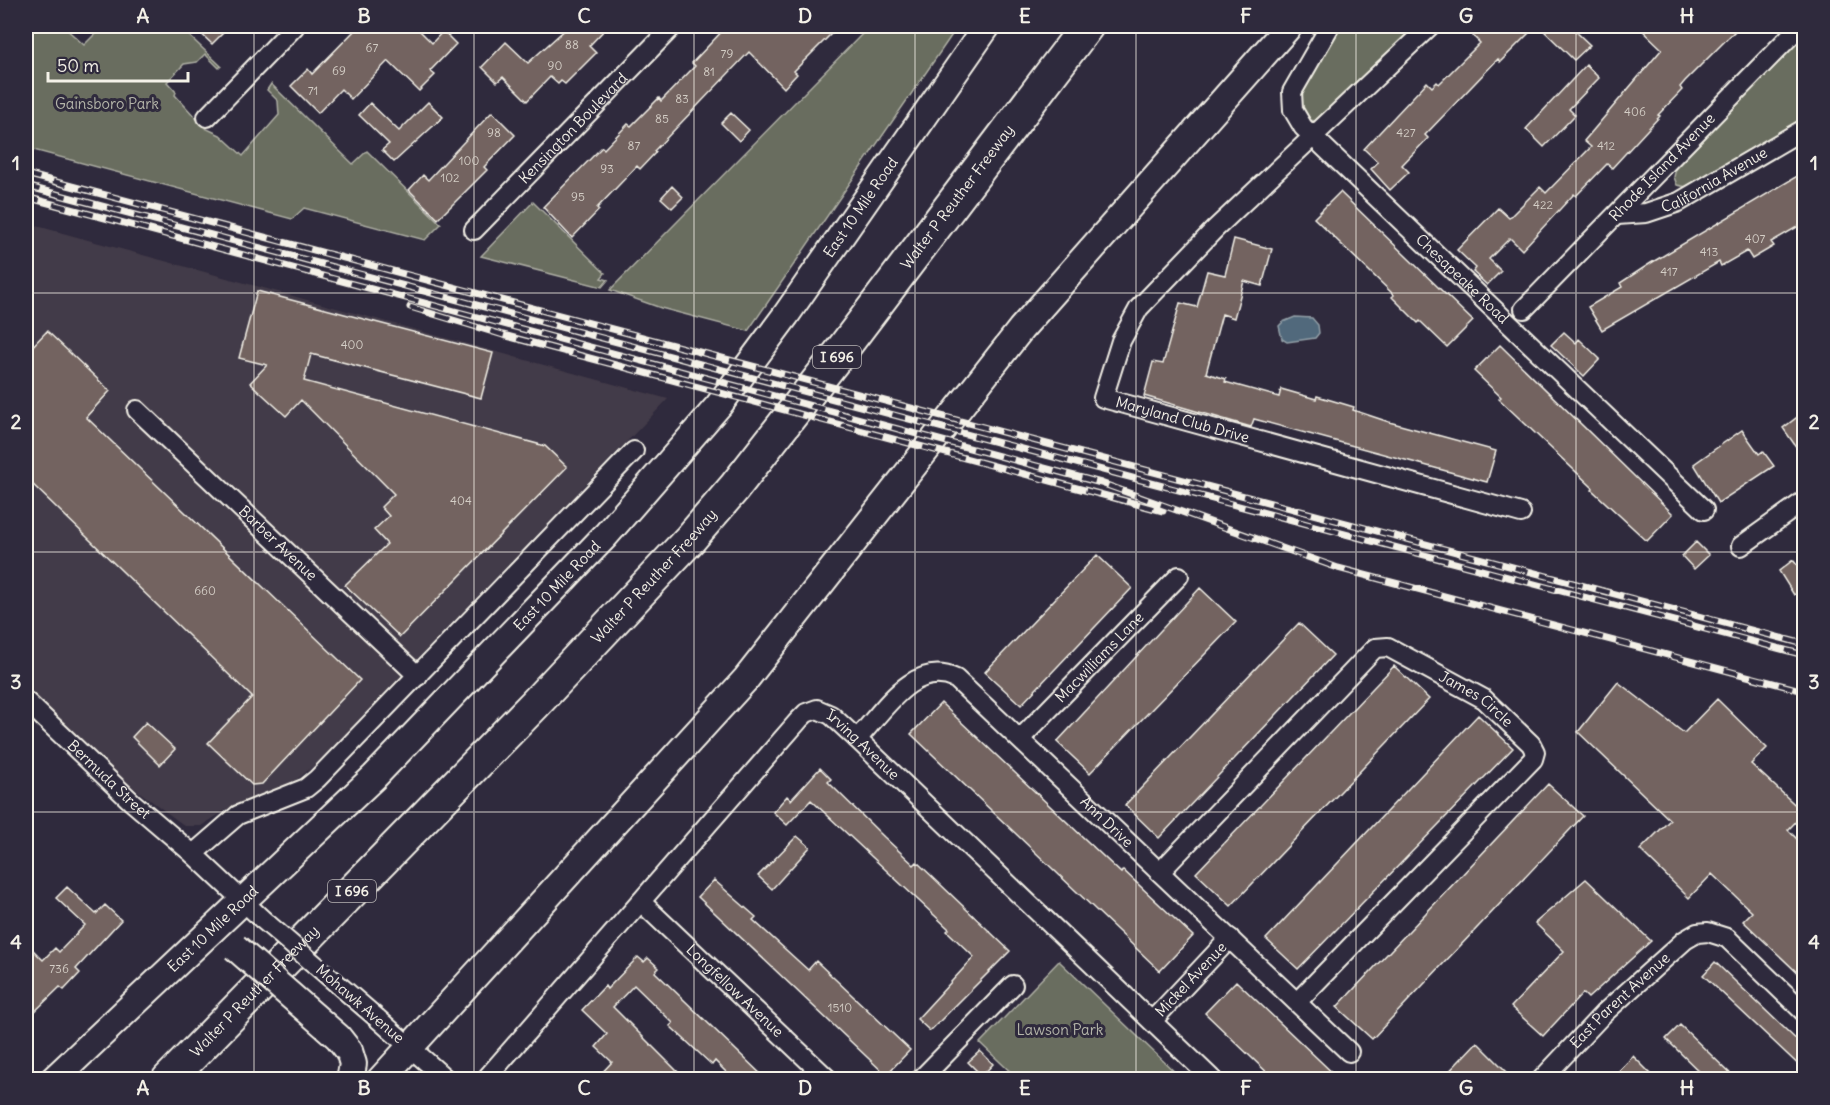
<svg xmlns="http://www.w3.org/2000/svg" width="1830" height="1105" font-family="Delius,sans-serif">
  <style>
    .built { fill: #433b48 }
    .green { fill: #696d5f; stroke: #aeafa4; stroke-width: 1.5 }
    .water { fill: #51697b; stroke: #929fa7; stroke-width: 1.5 }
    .building { fill: #736460; stroke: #f4f1e8; stroke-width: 1.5 }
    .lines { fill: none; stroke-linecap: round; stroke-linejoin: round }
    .street-casing { stroke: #f4f1e8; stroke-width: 22 }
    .secondary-casing { stroke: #f4f1e8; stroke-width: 30 }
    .highway-casing { stroke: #f4f1e8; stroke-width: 36 }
    .street { stroke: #2f2a3d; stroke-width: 18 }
    .secondary { stroke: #2f2a3d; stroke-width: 26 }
    .highway { stroke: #2f2a3d; stroke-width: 32 }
    .rail-casing { stroke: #f4f1e8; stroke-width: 7 }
    .rail { stroke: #2f2a3d; stroke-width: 4.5; stroke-dasharray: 14; stroke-linecap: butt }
    .street-bridge-casing { stroke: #f4f1e8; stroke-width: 22; stroke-linecap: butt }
    .secondary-bridge-casing { stroke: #f4f1e8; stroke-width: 30; stroke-linecap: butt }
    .street-bridge { stroke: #2f2a3d; stroke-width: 18 }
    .secondary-bridge { stroke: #2f2a3d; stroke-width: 26 }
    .grid { fill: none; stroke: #f4f1e8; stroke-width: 1.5; stroke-opacity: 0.55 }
    .labels { text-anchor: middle; stroke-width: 6; stroke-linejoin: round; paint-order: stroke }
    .number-label { font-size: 12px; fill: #d4cec6 }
    .shield { fill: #2f2a3d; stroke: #b9b5b5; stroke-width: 1.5 }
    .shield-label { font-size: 14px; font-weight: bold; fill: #f4f1e8 }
    .park-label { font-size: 15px; fill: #b5b6aa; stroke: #2f2a3d }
    .street-label { font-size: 15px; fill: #f4f1e8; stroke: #2f2a3d }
    .neatline { fill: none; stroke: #f4f1e8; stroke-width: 2 }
    .grid-label { font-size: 20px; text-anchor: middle; font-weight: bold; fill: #f4f1e8 }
  </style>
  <rect width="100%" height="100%" fill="#2f2a3d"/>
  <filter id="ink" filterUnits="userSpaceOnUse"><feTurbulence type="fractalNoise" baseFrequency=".0167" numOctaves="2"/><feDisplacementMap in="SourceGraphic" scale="12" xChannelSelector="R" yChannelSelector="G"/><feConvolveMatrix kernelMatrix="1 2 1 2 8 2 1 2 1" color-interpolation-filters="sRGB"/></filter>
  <g filter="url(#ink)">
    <path class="built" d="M 26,223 L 668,399 L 317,763 L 295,781 L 229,808 L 201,826 L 185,826 L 118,776 L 26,687 Z"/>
    <path class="green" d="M 26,26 L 63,26 L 84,45 L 103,26 L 179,26 L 221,66 L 219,68 L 205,54 L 197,62 L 184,64 L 167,82 L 176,92 L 175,95 L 205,128 L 220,135 L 243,156 L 279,115 L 278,101 L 267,90 L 271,84 L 353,164 L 367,151 L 441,224 L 425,240 L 304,208 L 292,219 L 26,148 Z
      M 870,26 L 958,26 L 748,331 L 661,308 L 610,290 Z
      M 1343,26 L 1416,26 L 1315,121 L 1310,120 C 1305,113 1301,106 1301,98 C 1301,80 1328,44 1338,27 Z
      M 1804,36 L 1804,118 L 1687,187 L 1677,185 L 1674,177 L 1676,168 Z
      M 533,202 L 605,273 L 601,278 L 608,280 L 602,287 L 481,256 Z
      M 1059,961 L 1182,1079 L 1018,1079 L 980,1043 Z"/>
    <path class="water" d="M 1295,317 L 1312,318 L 1318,325 L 1319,333 L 1315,338 L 1287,342 L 1282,339 L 1279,326 L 1283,322 Z"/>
    <path class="building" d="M 193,26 L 230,26 L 212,44 Z
      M 359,26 L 415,26 L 432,43 L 443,31 L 456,44 L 430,71 L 435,75 L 419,91 L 388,61 L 351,99 L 341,89 L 318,113 L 291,86 L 308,69 L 312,74 Z
      M 569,26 L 608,26 L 589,46 L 596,53 L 565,84 L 561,81 L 558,84 L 550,77 L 527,101 L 503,77 L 497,82 L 482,67 L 506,42 L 528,63 Z
      M 727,26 L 839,26 L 794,71 L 797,74 L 784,88 L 749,52 L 654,151 L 656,152 L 640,169 L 637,166 L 597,208 L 599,210 L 572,238 L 543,207 L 602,147 L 604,149 L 628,124 L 631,126 L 659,98 L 661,101 L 695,66 L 692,63 Z
      M 1484,26 L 1536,26 L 1500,62 L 1498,59 L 1425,135 L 1428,138 L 1402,165 L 1409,172 L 1390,190 L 1371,169 L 1378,162 L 1364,149 L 1427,82 L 1432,87 L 1437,82 L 1439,84 L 1480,43 L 1473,36 Z
      M 1539,26 L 1570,26 L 1590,45 L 1574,60 Z
      M 1638,26 L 1740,26 L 1685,81 L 1680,87 L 1682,90 L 1658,115 L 1660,116 L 1612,168 L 1607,164 L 1576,196 L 1574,194 L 1522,250 L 1510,238 L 1489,259 L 1501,271 L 1487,285 L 1473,272 L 1476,268 L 1457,250 L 1498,208 L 1509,218 L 1540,187 L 1546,193 L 1591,147 L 1584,141 L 1662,49 Z
      M 1586,65 L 1599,78 L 1569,109 L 1575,115 L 1544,147 L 1526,129 Z
      M 428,102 L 443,117 L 394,162 L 382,150 L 389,144 L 359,115 L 370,103 L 399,131 Z
      M 492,112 L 515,135 L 484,167 L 487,170 L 438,219 L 409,190 L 423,175 L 428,180 Z
      M 731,113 L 749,130 L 739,141 L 721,123 Z
      M 1804,172 L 1804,223 L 1771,242 L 1774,246 L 1752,259 L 1747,251 L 1721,266 L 1719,262 L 1602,330 L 1588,307 L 1622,287 L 1620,283 L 1651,263 Z
      M 672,186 L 683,197 L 672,208 L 661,198 Z
      M 1340,192 L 1473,321 L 1447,347 L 1420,321 L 1418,323 L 1392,297 L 1394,295 L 1314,218 Z
      M 1234,239 L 1272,249 L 1262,286 L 1244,281 L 1234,318 L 1222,314 L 1206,373 L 1226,379 L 1225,382 L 1279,397 L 1281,389 L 1316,399 L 1317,396 L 1354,407 L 1353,410 L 1389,422 L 1496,451 L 1487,482 L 1254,419 L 1251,427 L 1144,396 L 1153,362 L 1163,364 L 1180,303 L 1197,307 L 1207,271 L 1225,275 Z
      M 257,291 L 493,353 L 481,398 L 311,354 L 304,381 L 545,446 L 567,467 L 400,637 L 345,585 L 387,544 L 374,530 L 389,516 L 381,507 L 394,494 L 301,400 L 286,416 L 250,383 L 267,365 L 239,358 Z
      M 47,331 L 110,391 L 86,417 L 360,680 L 262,784 L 252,785 L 208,743 L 252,697 L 26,478 L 26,353 Z
      M 1564,332 L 1576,343 L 1579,339 L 1600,359 L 1584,376 L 1551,345 Z
      M 1500,345 L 1673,514 L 1647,541 L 1592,490 L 1593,488 L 1499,399 L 1501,397 L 1474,371 Z
      M 1804,412 L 1804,458 L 1783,428 Z
      M 1742,430 L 1759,454 L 1763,451 L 1774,466 L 1718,503 L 1694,464 Z
      M 1696,542 L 1709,555 L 1694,569 L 1682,556 Z
      M 1097,555 L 1132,588 L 1021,705 L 985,672 Z
      M 1793,560 L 1804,574 L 1804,588 L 1794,595 L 1779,571 Z
      M 1200,588 L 1236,622 L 1090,773 L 1057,742 Z
      M 1299,623 L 1333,655 L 1159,838 L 1125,805 Z
      M 1394,666 L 1429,699 L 1231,906 L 1196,873 Z
      M 1618,682 L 1684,733 L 1717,699 L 1767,748 L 1751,764 L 1804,813 L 1788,830 L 1804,846 L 1804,979 L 1743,921 L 1752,912 L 1712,874 L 1689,898 L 1640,850 L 1670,820 L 1578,732 Z
      M 941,703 L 1121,873 L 1123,870 L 1193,936 L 1160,971 L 911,734 Z
      M 1478,715 L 1513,748 L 1298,969 L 1266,939 Z
      M 146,722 L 175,749 L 160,765 L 132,737 Z
      M 820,768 L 831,779 L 828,782 L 884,837 L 914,865 L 917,862 L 1010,951 L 930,1031 L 917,1019 L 974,957 L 947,931 L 949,929 L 811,800 L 787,825 L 773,812 L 787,796 L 791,800 Z
      M 1548,784 L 1583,816 L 1372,1039 L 1337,1007 Z
      M 797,836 L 810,847 L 772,889 L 758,876 Z
      M 1586,879 L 1651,941 L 1588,998 L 1583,993 L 1543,1036 L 1511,1007 L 1564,951 L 1535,923 Z
      M 714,880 L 756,917 L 753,920 L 808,970 L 816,961 L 910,1050 L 886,1075 L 698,897 Z
      M 67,887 L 96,914 L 105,905 L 121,920 L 76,969 L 80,973 L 64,990 L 60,987 L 26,1020 L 26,943 L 43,960 L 55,948 L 59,952 L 85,925 L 56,898 Z
      M 638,957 L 644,962 L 648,958 L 659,968 L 655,972 L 767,1080 L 734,1080 L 715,1061 L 712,1065 L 670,1026 L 673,1023 L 634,985 L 613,1007 L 686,1080 L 595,1080 L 612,1062 L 596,1047 L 607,1034 L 582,1010 L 605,986 L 607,989 Z
      M 1715,962 L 1804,1047 L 1804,1070 L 1703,975 Z
      M 1236,981 L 1340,1080 L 1275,1080 L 1205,1013 Z
      M 1680,1025 L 1737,1080 L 1708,1080 L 1666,1039 Z
      M 1477,1042 L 1506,1071 L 1498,1080 L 1441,1080 Z
      M 980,1051 L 993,1064 L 982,1076 L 968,1062 Z
      M 1633,1056 L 1657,1080 L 1611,1080 Z"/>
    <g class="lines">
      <g class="street-casing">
        <g id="street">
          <path id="s1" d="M 1330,26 L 1292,92 L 1293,110 L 1303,127 L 1704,510"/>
          <path id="s2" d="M 1430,26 L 1215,229 L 1139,308 L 1121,341 L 1103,398 L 1521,513"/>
          <path d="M 207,117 L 295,26"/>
          <path id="s3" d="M 1617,215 L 1646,213 L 1679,202 L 1804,129"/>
          <path id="s4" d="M 474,230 L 673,26"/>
          <path id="s5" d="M 1524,309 L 1800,26"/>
          <path id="s6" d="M 137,410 L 418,676"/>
          <path d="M 1741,546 L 1804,501"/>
          <path id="s7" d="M 26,701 L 132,802 L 193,854 L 262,919"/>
          <path id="s8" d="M 857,739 C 883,712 913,659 956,679 L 1349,1052"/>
          <path id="s9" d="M 1020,739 L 1179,576"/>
          <path d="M 193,854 L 238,815 L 306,788 L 317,779 L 634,451"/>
          <path id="s10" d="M 1160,872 L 1375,648 L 1388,647 L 1484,699 L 1531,744 L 1535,752 L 1533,759 L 1297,1002"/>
          <path id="s11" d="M 641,902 L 829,1080"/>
          <path d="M 377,1018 L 447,1080"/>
          <path id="s12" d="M 1152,1021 L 1230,938"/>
          <path id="s13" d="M 485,1080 L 799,720 L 806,713 L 817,709 L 831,715 L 857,739 L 1213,1080"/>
          <path d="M 920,1080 L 1013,985"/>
          <path id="s14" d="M 1541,1080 L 1603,1014 L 1685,940 L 1697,933 L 1708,932 L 1727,938 L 1804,1012"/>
        </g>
      </g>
      <g class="secondary-casing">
        <g id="secondary">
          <path d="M 349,1051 L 353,1064 L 350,1080"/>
          <path id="s15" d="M 53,1080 L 374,777 L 606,535 L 719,405 L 786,315 L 987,26"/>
          <path d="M 380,1080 L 746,679 L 1021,329 L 1289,26"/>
        </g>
      </g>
      <g class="highway-casing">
        <g id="highway">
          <path id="s16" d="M 168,1080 L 535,704 L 690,539 L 734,488 L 835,359 L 1087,26"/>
        </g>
      </g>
      <use href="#street" class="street"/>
      <use href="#secondary" class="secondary"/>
      <use href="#highway" class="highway"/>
      <g class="rail-casing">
        <path id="rail" d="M 26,174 L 1804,644
          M 26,186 L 1804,655
          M 26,197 L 1101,483 L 1338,568 L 1804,691
          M 410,307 L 503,335 L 1163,511"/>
      </g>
      <use href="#rail" class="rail"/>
      <g class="street-bridge-casing">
        <path id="street-bridge" d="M 262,919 L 377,1018"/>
      </g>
      <g class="secondary-bridge-casing">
        <path id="secondary-bridge" d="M 235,947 L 338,1037 L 349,1051"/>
      </g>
      <use href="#street-bridge" class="street-bridge"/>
      <use href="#secondary-bridge" class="secondary-bridge"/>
    </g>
  </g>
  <path class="grid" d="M 254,26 L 254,1080M 474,26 L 474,1080M 694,26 L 694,1080M 915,26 L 915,1080M 1136,26 L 1136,1080M 1356,26 L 1356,1080M 1576,26 L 1576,1080M 26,293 L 1804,293M 26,552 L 1804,552M 26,812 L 1804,812"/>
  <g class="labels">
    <g class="number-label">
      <text x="572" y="49">88</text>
      <text x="372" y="52">67</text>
      <text x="727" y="58">79</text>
      <text x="555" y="70">90</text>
      <text x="339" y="75">69</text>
      <text x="709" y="76">81</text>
      <text x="313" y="95">71</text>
      <text x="682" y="103">83</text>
      <text x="1635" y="116">406</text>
      <text x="662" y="123">85</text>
      <text x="494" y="137">98</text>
      <text x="1406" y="137">427</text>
      <text x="634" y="150">87</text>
      <text x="1606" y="150">412</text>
      <text x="469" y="165">100</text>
      <text x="607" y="173">93</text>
      <text x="450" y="182">102</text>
      <text x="578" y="201">95</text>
      <text x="1543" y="209">422</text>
      <text x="1755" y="243">407</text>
      <text x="1709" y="256">413</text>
      <text x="1669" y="276">417</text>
      <text x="352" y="349">400</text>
      <text x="461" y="505">404</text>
      <text x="205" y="595">660</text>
      <text x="59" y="973">736</text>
      <text x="840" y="1012">1510</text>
    </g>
    <g class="shield">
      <rect x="813" y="346" width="48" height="22" rx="4.5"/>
      <rect x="328" y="880" width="48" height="22" rx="4.5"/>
    </g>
    <g class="shield-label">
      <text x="837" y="362">I 696</text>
      <text x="352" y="896">I 696</text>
    </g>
    <g class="park-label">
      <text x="107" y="109">Gainsboro Park</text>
      <text x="1060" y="1035">Lawson Park</text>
    </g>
    <g class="street-label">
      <text dy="5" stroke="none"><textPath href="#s4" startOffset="142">Kensington Boulevard</textPath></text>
      <text dy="5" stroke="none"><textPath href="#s5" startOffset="198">Rhode Island Avenue</textPath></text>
      <text dy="5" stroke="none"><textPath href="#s3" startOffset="105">California Avenue</textPath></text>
      <text dy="5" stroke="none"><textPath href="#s16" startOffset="1186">Walter P Reuther Freeway</textPath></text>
      <text dy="5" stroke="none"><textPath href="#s15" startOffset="1192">East 10 Mile Road</textPath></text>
      <text dy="5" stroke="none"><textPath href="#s1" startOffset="334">Chesapeake Road</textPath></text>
      <text dy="5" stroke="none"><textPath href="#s2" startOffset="585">Maryland Club Drive</textPath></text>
      <text dy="5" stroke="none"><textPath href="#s6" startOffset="194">Barber Avenue</textPath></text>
      <text dy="5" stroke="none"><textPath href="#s16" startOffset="700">Walter P Reuther Freeway</textPath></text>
      <text dy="5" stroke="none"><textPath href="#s15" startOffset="706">East 10 Mile Road</textPath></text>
      <text dy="5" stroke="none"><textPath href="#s9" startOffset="114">Macwilliams Lane</textPath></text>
      <text dy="5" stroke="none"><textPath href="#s10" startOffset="426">James Circle</textPath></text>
      <text dy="5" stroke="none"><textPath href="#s13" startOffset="558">Irving Avenue</textPath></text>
      <text dy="5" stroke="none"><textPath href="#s7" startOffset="114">Bermuda Street</textPath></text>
      <text dy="5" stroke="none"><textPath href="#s8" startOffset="333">Ann Drive</textPath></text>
      <text dy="5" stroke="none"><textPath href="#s15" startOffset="220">East 10 Mile Road</textPath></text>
      <text dy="5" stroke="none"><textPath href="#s12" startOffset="57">Mickel Avenue</textPath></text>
      <text dy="5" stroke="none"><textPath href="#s16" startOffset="124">Walter P Reuther Freeway</textPath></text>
      <text dy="5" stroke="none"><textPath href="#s11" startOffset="129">Longfellow Avenue</textPath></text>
      <text dy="5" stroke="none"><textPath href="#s14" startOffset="112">East Parent Avenue</textPath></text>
      <text transform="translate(360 1004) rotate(41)" y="5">Mohawk Avenue</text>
    </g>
  </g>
  <rect width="1830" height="1105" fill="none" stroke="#2f2a3d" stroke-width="66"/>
  <path d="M48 72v9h140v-9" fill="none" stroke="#f4f1e8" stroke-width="3"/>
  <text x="57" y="72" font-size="18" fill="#f4f1e8" stroke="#2f2a3d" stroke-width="4.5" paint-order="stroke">50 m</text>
  <rect x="33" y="33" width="1764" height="1039" class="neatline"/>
  <g class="grid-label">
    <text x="143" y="23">A</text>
    <text x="364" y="23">B</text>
    <text x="584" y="23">C</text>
    <text x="805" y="23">D</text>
    <text x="1025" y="23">E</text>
    <text x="1246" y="23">F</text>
    <text x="1466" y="23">G</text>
    <text x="1687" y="23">H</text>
    <text x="16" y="170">1</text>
    <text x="1814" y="170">1</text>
    <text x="16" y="429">2</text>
    <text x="1814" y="429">2</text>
    <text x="16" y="689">3</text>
    <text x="1814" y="689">3</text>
    <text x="16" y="949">4</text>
    <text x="1814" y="949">4</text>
    <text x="143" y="1095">A</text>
    <text x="364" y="1095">B</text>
    <text x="584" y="1095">C</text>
    <text x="805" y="1095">D</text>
    <text x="1025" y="1095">E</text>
    <text x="1246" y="1095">F</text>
    <text x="1466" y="1095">G</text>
    <text x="1687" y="1095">H</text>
  </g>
</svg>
